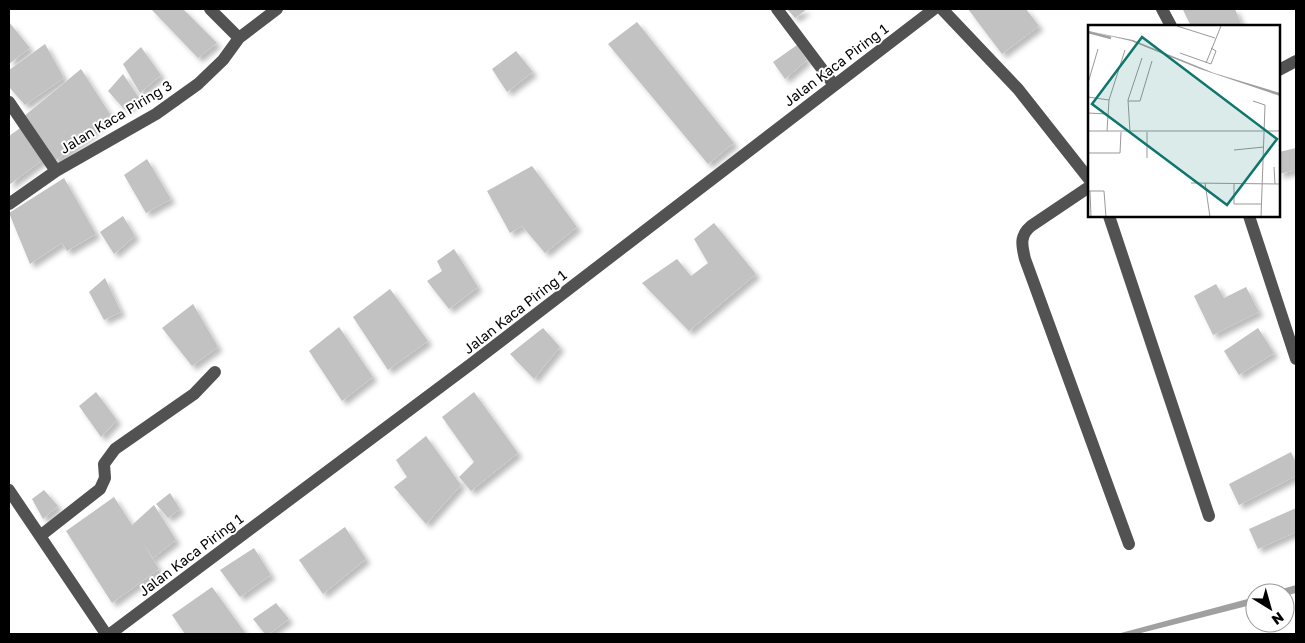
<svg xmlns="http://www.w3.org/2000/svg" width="1305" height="643" font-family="'Golos Text',sans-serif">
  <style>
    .water { fill: #a0a0a0 }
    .building { fill: #c2c2c2; filter: url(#shadow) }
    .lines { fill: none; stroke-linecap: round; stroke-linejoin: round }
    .minor { stroke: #525252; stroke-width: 12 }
    .labels { text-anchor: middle; stroke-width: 4; stroke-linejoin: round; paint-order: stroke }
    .street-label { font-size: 14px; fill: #000; stroke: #fff }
    .inset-river { fill: none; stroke: #a0a0a0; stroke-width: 2.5 }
    .inset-road { fill: none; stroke: #999; stroke-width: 1 }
    .view { fill: #0f766e; fill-opacity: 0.15; stroke: #0f766e; stroke-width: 2.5 }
    .inset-edge { fill: none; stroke: #000; stroke-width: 2.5 }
  </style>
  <defs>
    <filter id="shadow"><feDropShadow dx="4.5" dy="4.5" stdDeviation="2.5" flood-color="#0004"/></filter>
  </defs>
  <rect width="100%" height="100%" fill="#fff"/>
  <path class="water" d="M 1296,585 L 1296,593 L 1285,596 L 1285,593 L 1268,593 Z
    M 1255,597 L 1255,604 L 1137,634 L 1117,634 Z"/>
  <path class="building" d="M 151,9 L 183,9 L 217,43 L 198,58 Z
    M 787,9 L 807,9 L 795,18 Z
    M 968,9 L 1026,9 L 1039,26 L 1002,54 Z
    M 1185,9 L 1235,9 L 1242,26 L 1191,26 L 1183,10 Z
    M 9,22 L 30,48 L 9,64 Z
    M 637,22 L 734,143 L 708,164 L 608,44 Z
    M 45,44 L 64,78 L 25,105 L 9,87 L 9,70 Z
    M 797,45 L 807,60 L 785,79 L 773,62 Z
    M 141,47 L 161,75 L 140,93 L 123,64 Z
    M 516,51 L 533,72 L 507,92 L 492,69 Z
    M 81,69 L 110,114 L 89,135 L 55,161 L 23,117 Z
    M 123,74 L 139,98 L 125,110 L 108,91 Z
    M 23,126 L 44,159 L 9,185 L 9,136 Z
    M 1296,148 L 1296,170 L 1279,174 L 1279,152 Z
    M 147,159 L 171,199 L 146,213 L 124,175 Z
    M 532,166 L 577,227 L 545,253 L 522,226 L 510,233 L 487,191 Z
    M 64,178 L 96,234 L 67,251 L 62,243 L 30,264 L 9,213 Z
    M 123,216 L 135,236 L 114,254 L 100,232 Z
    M 714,223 L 756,274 L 689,331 L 642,283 L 677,259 L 691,276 L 708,263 L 694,239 Z
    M 454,249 L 478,287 L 449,309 L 427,281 L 442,271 L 437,261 Z
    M 105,278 L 121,312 L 104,320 L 89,292 Z
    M 1216,284 L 1224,298 L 1246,287 L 1259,312 L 1213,335 L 1194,296 Z
    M 390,289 L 428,341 L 388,370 L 353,317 Z
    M 193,304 L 218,347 L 192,366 L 162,328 Z
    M 339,327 L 373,377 L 342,401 L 309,351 Z
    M 543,328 L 560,347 L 534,379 L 510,354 Z
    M 1258,328 L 1274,353 L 1239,375 L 1224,351 Z
    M 96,392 L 117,420 L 101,437 L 79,406 Z
    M 474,392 L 518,453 L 471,491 L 459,477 L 474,462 L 442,417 Z
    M 426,436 L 461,485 L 426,524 L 394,487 L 407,477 L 396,460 Z
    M 1291,452 L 1296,463 L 1296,476 L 1239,505 L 1229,484 Z
    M 44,490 L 58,506 L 43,519 L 32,499 Z
    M 170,493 L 180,509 L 168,518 L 156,504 Z
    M 114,497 L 132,525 L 154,505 L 176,540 L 153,558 L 141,540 L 159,569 L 112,603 L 66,531 Z
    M 1296,508 L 1296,532 L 1258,549 L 1249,529 Z
    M 345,527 L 366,559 L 323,594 L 299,560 Z
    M 254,548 L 271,575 L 240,597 L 220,570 Z
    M 212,587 L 246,634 L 185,634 L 172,615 Z
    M 276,603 L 289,619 L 269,634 L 265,634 L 253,619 Z"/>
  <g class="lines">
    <path class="minor" d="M 210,9 L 239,38
      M 777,9 L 834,85
      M 942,9 L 1018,89 L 1089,179
      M 1162,9 L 1171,26
      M 1279,70 L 1296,61
      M 9,102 L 56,171
      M 1089,187 L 1031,226 C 1019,236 1022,246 1025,259 L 1129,544
      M 9,204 L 56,171 L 156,114 L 198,84 L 223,60 L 239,38 L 277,9
      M 1109,216 L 1209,516
      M 1249,216 L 1296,359
      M 9,490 L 106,634
      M 40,536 L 100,489 L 105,478 L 104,464 L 115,449 L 194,394 L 215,372
      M 110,634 L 471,364 L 934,9"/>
  </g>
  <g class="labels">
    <g class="street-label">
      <text transform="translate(836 65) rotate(-37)" y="5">Jalan Kaca Piring 1</text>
      <text transform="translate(116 117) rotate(-31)" y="5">Jalan Kaca Piring 3</text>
      <text transform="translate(515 312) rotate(-38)" y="5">Jalan Kaca Piring 1</text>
      <text transform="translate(191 555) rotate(-37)" y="5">Jalan Kaca Piring 1</text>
    </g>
  </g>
  <g transform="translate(1088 25)">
    <rect width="192" height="192" fill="#fff"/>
    <path d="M 0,6 L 45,15 L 126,48 L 192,68 L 192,71 L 112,44 L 43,16 Z" fill="#a0a0a0"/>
    <path class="inset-river" d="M 0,7 L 23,13"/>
    <path class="inset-road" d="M 89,1 L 127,13M 92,28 L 123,39 L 128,26 L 123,23M 118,38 L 133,1M 0,58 L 10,24M 0,72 L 21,75M 40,76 L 52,76 L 64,36M 165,76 L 177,80 L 173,192M 0,88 L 19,89M 0,106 L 192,106M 19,106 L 21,75 L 37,25M 42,107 L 40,75 L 54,33M 146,125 L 176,122M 0,128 L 32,128 L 33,107M 59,133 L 59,107M 186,142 L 187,159M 103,158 L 192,159M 117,158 L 122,192M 146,158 L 146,179 L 174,179M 0,166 L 16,166 L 18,192M 2,166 L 3,192"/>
    <path class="view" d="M 54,12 L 189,114 L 139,180 L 4,79 Z"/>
    <rect width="192" height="192" class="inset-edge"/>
  </g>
  <rect width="1305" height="643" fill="none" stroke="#000000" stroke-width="20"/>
  <g transform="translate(1270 608) rotate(143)"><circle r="24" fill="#ffffff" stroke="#999999"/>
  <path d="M0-4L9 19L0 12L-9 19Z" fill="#000000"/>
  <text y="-8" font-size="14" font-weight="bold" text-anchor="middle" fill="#000000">N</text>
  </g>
</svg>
